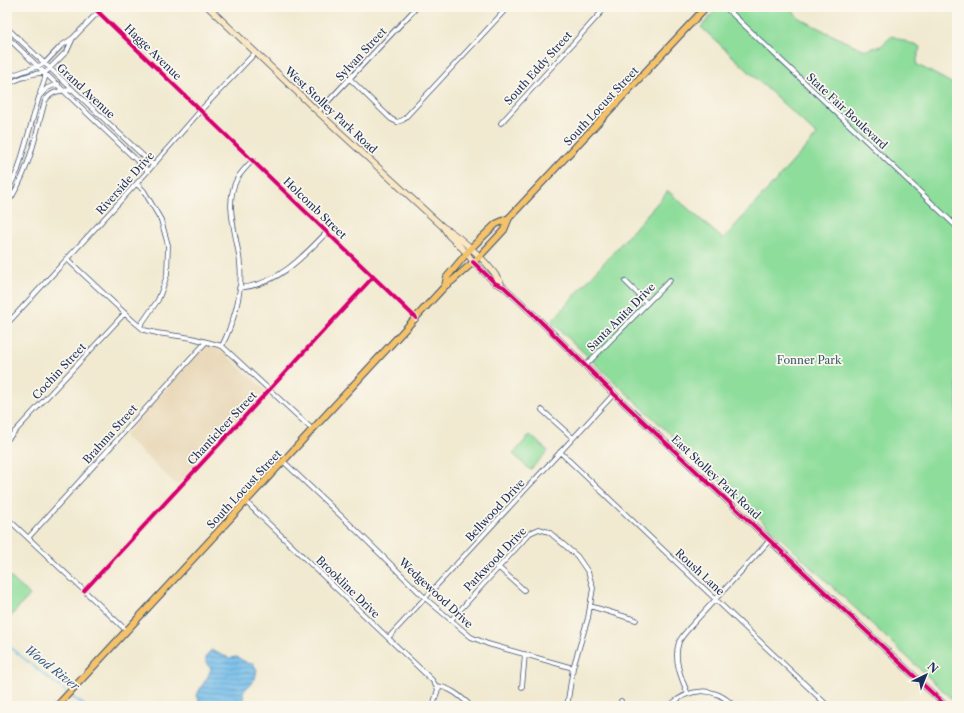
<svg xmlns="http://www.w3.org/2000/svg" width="964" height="713" font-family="'Libre Caslon Text',serif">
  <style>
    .built { fill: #e9d9ba }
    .green { fill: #8edd9b; stroke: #54867c }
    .water { fill: url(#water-rules); stroke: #4675a4 }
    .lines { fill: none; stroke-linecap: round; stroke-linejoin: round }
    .stream { stroke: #70bbe9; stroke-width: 1.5 }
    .street-casing { stroke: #3b4b6f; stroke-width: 5.5 }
    .secondary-casing { stroke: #3b4b6f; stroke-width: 7 }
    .primary-casing { stroke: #3b4b6f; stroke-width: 8 }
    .street { stroke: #fff; stroke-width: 4 }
    .secondary { stroke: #fae7c3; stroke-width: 5.5 }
    .primary { stroke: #f3c26a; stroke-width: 6 }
    .cycleway-casing { stroke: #fbf7ec; stroke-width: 6 }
    .cycleway { stroke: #d6006c; stroke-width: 4 }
    .labels { text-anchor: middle; stroke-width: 3.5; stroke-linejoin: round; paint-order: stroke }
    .street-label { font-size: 11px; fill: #1b2f5e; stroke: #fbf7ec }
    .park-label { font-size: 11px; fill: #385a6d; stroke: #fbf7ec }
    .water-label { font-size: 12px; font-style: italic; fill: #355988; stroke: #fbf7ec }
  </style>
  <defs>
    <pattern id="water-rules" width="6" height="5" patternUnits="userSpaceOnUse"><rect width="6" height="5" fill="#70bbe9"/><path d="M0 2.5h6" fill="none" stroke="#5b98c0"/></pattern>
  </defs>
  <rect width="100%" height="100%" fill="#fbf7ec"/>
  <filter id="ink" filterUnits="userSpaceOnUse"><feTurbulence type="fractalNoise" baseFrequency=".025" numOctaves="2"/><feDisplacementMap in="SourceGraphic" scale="8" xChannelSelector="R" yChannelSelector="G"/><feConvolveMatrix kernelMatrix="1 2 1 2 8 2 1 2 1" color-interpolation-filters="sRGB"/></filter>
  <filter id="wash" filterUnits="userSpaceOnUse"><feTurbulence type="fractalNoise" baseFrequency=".012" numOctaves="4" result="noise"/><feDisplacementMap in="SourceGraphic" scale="16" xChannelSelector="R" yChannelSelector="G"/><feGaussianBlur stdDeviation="0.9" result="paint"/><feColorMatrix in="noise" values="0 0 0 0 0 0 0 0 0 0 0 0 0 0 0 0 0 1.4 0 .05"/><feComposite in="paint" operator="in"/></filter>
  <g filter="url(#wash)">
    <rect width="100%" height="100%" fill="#f1ead1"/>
    <path class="built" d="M 206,344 L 222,351 L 265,390 L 177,485 L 124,436 Z"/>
    <path class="green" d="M 718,7 L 789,7 L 799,18 L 844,41 L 866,50 L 881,46 L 892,36 L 920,47 L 916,64 L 957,86 L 957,704 L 551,322 L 668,191 L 723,239 L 817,135 L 701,27 Z
      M 530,435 L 548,451 L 530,470 L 513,454 Z
      M 7,574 L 30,595 L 7,620 Z"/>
    <path class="water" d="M 211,650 L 229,658 L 237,657 L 249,664 L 253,663 L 257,670 L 255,679 L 243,692 L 245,706 L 201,706 L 197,695 C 201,685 208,679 211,669 L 206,663 L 206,657 Z"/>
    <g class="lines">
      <path class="stream" d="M 7,645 L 66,692
        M 69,695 L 86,706"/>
    </g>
  </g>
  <g filter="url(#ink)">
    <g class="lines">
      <g class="street-casing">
        <path id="street" d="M 93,7 L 416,318
          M 725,7 L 957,227
          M 7,28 L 153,165
          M 7,37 L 148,171
          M 73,38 L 103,7
          M 7,77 L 44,64 L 61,46 L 73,38 L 67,51 L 45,73 C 33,72 17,79 7,85
          M 350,79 L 391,119 L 397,122 L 403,120 L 508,7
          M 40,93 L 45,78 L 45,72
          M 318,112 L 417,7
          M 501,123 L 606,7
          M 137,184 L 144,191 L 161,220 L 168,245 L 167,275 L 163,287 L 158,300 L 140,326
          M 7,192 L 18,170 L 39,97 L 47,88 L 58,84
          M 7,204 C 29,173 35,137 45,101 C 52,90 61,91 72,90
          M 67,259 L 132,320 L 144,330 L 157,333 L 192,338 L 222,346 L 313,430
          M 625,281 L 647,303
          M 239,288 C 277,285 302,258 327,232
          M 7,324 L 148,171 L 201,110 L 255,53
          M 222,346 C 234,321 243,292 240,264 C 238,237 223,205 237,179 C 241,172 247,166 253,160
          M 585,366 L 670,280
          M 542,410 L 573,438
          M 7,440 L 125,313
          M 560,452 L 828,706
          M 283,461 L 358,532 L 425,598 L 471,637 L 488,644 L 573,668
          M 246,502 L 432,680 L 438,689 L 433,706
          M 7,518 L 127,631
          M 28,538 L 206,342
          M 498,567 L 524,590
          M 84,591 L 373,277
          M 590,606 L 636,620
          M 451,620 L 530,533 L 539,529 L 549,532 L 577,556 L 588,572 L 593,588 L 588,618 L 573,668 L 567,706
          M 388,638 L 614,394
          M 436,686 C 450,687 460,696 471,706
          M 522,687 L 525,654
          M 688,694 C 681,678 673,659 679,642 C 681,637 687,631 690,627 L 770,540
          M 621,706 L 621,701
          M 669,706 C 690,687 714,686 734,706"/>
      </g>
      <g class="secondary-casing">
        <path id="secondary" d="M 208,7 L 318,112 L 443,227 C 462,238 493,266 503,287
          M 443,227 L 449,236 L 467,253 L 473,262 L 495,283 L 504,287 L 530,311 L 614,394 L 946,706"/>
      </g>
      <g class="primary-casing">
        <path id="primary" d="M 445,286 L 447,277 L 471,248 L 496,224 L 509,218 L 706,7
          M 57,706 L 445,286 L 452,281 L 479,257 L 504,230 L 509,218"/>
      </g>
      <use href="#street" class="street"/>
      <use href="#secondary" class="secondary"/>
      <use href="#primary" class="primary"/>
      <g class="cycleway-casing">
        <path id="cycleway" d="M 93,7 L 416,318
          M 473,262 L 495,283 L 504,287 L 530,311 L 614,394 L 946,706
          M 84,591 L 373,277"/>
      </g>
      <use href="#cycleway" class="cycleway"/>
    </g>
  </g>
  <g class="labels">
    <g class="street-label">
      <text transform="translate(153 52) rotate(44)" y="4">Hagge Avenue</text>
      <text transform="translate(361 54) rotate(-47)" y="4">Sylvan Street</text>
      <text transform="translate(538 68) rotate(-48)" y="4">South Eddy Street</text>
      <text transform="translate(86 91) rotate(43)" y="4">Grand Avenue</text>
      <text transform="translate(601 106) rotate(-47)" y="4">South Locust Street</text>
      <text transform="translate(331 110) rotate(43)" y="4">West Stolley Park Road</text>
      <text transform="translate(847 111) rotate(43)" y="4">State Fair Boulevard</text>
      <text transform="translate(125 183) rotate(-48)" y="4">Riverside Drive</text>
      <text transform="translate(315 208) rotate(44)" y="4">Holcomb Street</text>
      <text transform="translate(621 317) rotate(-45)" y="4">Santa Anita Drive</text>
      <text transform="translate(59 371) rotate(-47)" y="4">Cochin Street</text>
      <text transform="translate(222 428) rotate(-47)" y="4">Chanticleer Street</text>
      <text transform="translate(110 434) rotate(-48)" y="4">Brahma Street</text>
      <text transform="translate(716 477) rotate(43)" y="4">East Stolley Park Road</text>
      <text transform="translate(244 489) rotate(-47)" y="4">South Locust Street</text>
      <text transform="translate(495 510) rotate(-47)" y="4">Bellwood Drive</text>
      <text transform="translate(495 559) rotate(-46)" y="4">Parkwood Drive</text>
      <text transform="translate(700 572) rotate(43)" y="4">Roush Lane</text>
      <text transform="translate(348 587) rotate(44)" y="4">Brookline Drive</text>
      <text transform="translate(436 593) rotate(43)" y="4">Wedgewood Drive</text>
    </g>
    <g class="park-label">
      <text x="809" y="364">Fonner Park</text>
    </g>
    <g class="water-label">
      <text transform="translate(52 668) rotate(38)" y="4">Wood River</text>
    </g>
  </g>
  <rect width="964" height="713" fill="none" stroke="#fbf7ec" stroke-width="24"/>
  <g transform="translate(926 675) rotate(43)" stroke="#fbf7ec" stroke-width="3" paint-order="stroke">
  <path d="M0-3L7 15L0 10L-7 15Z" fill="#1b2f5e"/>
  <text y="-6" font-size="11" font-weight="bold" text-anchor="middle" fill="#1b2f5e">N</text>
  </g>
</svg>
